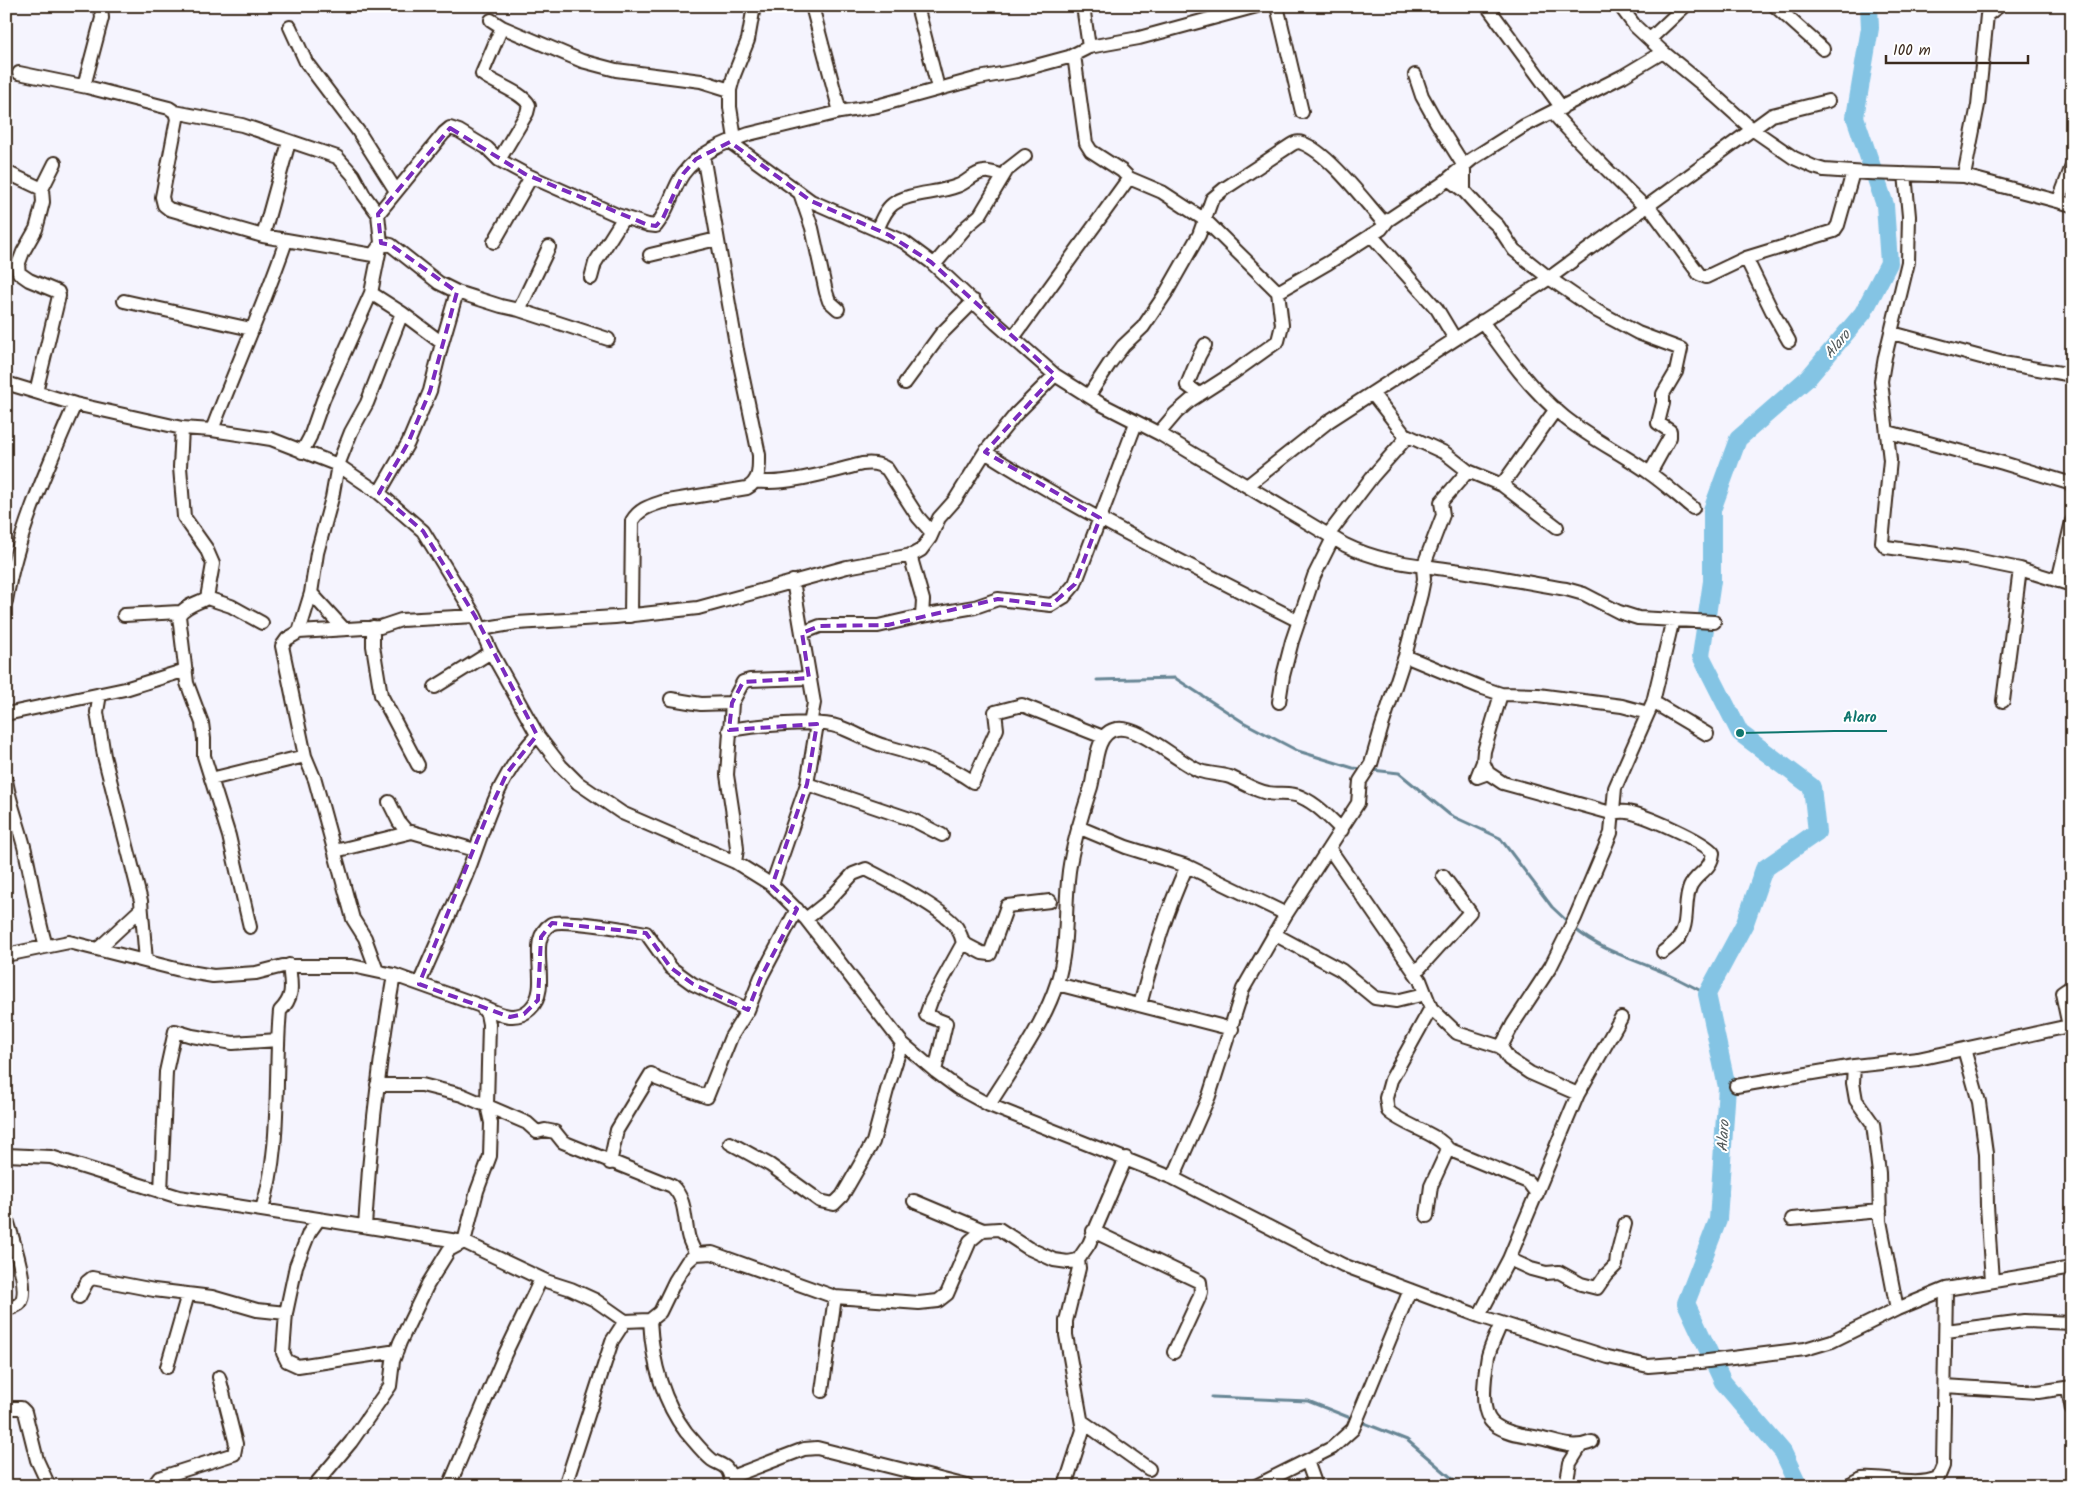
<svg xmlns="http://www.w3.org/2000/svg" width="2078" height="1492" font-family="Kalam,sans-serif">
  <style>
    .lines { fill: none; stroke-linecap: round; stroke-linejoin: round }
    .stream { stroke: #678695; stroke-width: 3 }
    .river { stroke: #84c4e4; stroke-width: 18 }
    .minor-casing { stroke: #3b2a1e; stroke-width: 16 }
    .minor { stroke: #fff; stroke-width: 12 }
    .marked { fill: none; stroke: #7b2cbf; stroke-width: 4; stroke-dasharray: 10 6; stroke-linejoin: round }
    .labels { text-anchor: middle; stroke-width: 4; stroke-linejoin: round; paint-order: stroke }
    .water-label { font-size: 15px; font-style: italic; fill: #515859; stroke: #fff }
    .leader { fill: none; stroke: #0f766e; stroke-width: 2 }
    .callout-dot { fill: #0f766e; stroke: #fff; stroke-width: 2 }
    .callout-label { font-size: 15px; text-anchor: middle; font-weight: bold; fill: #0f766e; stroke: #fff; stroke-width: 4; stroke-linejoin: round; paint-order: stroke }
  </style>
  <rect width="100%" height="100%" fill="#f5f4fe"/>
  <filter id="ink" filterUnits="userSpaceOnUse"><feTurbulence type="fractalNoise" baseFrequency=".02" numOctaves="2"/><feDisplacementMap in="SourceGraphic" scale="10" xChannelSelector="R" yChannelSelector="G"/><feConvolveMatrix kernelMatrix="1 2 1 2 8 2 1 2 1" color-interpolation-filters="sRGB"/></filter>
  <g filter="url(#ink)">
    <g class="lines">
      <path class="stream" d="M 356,6 L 363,8 L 369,6
        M 1097,680 L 1175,678 L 1243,722 L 1298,751 L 1353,768 L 1363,769
        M 1372,770 L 1399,773 L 1450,815 L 1500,838 L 1552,907 L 1569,923
        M 1574,928 C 1599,950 1634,959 1665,973 C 1679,979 1693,987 1707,994
        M 1212,1397 L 1308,1401 L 1353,1419
        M 1359,1421 L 1407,1440 L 1461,1486"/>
      <path class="river" d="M 1799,1486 L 1783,1452 L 1723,1382 L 1686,1303 L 1718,1220 L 1727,1087 L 1707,994 L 1745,923 L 1764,869 L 1817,832 L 1812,787 L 1740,733 L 1701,656 L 1712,581 L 1712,510 L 1738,439 L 1808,378 L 1863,313 L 1889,263 L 1885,205 L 1855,117 L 1870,28 L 1869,6"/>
      <g class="minor-casing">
        <path id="minor" d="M 812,6 L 840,112
          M 917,6 L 938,88
          M 1083,6 L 1089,47
          M 1277,6 L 1302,112
          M 1487,6 L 1562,108
          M 1620,6 L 1635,26 L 1663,52 L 1702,84 L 1752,129 L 1794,158 L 1814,167 L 1824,170 L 1867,173 L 1964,176 L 2072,205
          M 1775,6 L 1823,49
          M 491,20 L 502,27 L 582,61 L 616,70 L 701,81 L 730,90
          M 290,27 L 306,62 L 358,131 L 396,191
          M 1650,39 L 1685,6
          M 1074,55 L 1086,143 L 1091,151 L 1122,171 L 1129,178 L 1162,192 L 1205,220 L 1278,292 L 1282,325 L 1278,341 L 1233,373 L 1191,400 L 1176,413 L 1159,433
          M 19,73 L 87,87 L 169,108 L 175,112 L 177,119 L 162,197 L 164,205 L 169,209 L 263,236 L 373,255 L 380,245
          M 1415,75 L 1422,96 L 1437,123 L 1464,166 L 1464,191
          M 84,86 L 102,18 L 101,6
          M 175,112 L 242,125 L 337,157 L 353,175 L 364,195 L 378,214
          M 1552,112 C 1582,146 1613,176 1645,207
          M 735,139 L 730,107 L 730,90 L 734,75 L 748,40 L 754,6
          M 730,142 L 811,201 L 904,242 L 931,262 L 996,323 L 1055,375 L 1101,404 L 1160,434 L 1345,545 C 1382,563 1413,564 1453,570 C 1490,575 1528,583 1566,589 L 1584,594 L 1619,612 L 1638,618 L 1714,622
          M 499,160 L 527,113 L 529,105 C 522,92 495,84 482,74 L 502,27
          M 6,172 L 42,189
          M 1905,174 L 1909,216 L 1908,262 L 1885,357 L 1881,381 L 1890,460 L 1882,542 L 1886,547 L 1966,558 L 2020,569 L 2072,585
          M 1964,176 L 1978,105 L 1987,15 L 1999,6
          M 1448,179 L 1464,191 L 1485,214 L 1498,226 L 1514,250 L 1549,278 L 1597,311 L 1638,333 L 1681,349 L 1676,372 L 1663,394 L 1663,403 L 1658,423 L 1670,431 L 1670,437 L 1650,473
          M 800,193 L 812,228 L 826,292 L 829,301 L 838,309
          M 2059,200 L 2072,166
          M 1648,205 L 1699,274 L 1706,277 L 1746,258 L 1834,231 L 1838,225 L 1853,172
          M 877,230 C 881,221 885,210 893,204 C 910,192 937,194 957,186 C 967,183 973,173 984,172 C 990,171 997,174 1003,176
          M 1371,235 L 1437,309 L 1455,339
          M 263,236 L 289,142
          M 494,242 L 531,177
          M 650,255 L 717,239
          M 1746,258 L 1772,311 L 1789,341
          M 934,265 L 967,226 L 980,215 L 1007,170 L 1025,156
          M 591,278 L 595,263 L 624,217
          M 457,292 L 501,306 L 519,310 L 549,247
          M 1278,292 L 1328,263 L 1381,229 L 1388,220 L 1442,184 L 1472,159 L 1524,126 L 1623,76 L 1663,52
          M 124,301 L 251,329
          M 519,310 L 608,339
          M 1482,321 C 1506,355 1531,390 1564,417 C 1590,438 1621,453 1648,472 C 1664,483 1678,496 1693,508
          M 1892,333 L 2003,363 L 2072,375
          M 1013,338 L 1129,178
          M 442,343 L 402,313 L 371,293 L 381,243 L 378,214 L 444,133 L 450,128 L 459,131 L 487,148 L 499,160 L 525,174 L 617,215 L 648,225 L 656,226 C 669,210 672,190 683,174 C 698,153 726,142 749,134 L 840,112 L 877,106 L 979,78 L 1017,71 L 1069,57 L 1089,47 L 1139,38 L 1257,6
          M 6,383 L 75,404 L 182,428 L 212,430 L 271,439 L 338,465 L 379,493 L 423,531 L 475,616 L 491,652 L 538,736 L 561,766 L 578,783 L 622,813 L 735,862 L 772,885 L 806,919 L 902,1043 L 935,1071 L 958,1088 L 989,1105 L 1173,1178 L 1343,1265 L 1479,1316 L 1608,1357 L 1648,1366 L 1700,1362 L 1805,1349 L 1832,1341 L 1897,1309 L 1946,1289 L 2072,1268
          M 905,383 L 941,334 L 974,301
          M 36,392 L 59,296 L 58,292 L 29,280 L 19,273 L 18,265 L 23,252 L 36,229 L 39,218 L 43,202 L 42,189 L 55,163
          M 1372,393 L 1404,434 L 1445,453 L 1468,471 L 1502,485 L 1556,409
          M 1199,394 L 1187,385 L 1199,356 L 1205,345
          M 1089,395 L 1110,363 L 1123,346 L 1143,327 L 1166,293 L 1199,235 L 1212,199 L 1224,189 L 1291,145 C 1294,143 1297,141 1302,143 C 1329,153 1365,202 1385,224
          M 182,428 L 180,467 L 184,517 L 206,548 L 213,564 L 207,598
          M 212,430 C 236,367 264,305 286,241
          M 1888,432 L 2003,463 L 2072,484
          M 302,452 L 310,437 L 323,400 L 371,293
          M 985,452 C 1086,516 1193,567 1299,621
          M 756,481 C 784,486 833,471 862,464 C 871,463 878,463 887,469 L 918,517 L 932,533
          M 1502,485 L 1557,527
          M 1247,486 L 1329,421 L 1545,281 L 1772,115 L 1828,101
          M 379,493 L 408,443 L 430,391 L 442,343 L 457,292 L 439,283 L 391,245 L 381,243
          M 1328,535 L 1372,477 L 1408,436
          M 793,581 L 814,703 L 810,724
          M 2058,581 L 2072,521
          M 6,601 C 17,534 48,466 75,404
          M 124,615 L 180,612
          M 631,616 L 632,521 C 639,509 650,506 662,502 L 747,488 C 760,481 759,469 759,455 L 737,350 L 703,155
          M 922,616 L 975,607 L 998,599 L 1051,605 L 1064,597 L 1075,584 L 1136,423
          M 373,627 L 373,646 L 381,695 L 418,765
          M 343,628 L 311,593 L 317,553 L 332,498 L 338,465 L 351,432 L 367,403 L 402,313
          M 481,629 L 517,623 L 615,617 L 698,608 L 847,567 L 912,555 L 921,550 L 930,538 L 939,518 L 955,500 L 985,452 L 1016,414 L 1055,375
          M 299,632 L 311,593
          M 802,633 L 820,626 L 878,626 L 922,616 L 923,600 L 910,555
          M 1405,656 L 1480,687 L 1501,694 L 1538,695 L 1622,706 L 1648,713
          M 435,687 L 491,652
          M 100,694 L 97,712 L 104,756 L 141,901 L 146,961
          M 1501,694 L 1484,751 L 1483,762 L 1488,773 L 1503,783 L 1611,813 C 1617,812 1622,811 1627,812 C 1643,814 1704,841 1713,853 C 1711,871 1696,873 1690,887 C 1683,904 1690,924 1678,939 C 1674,944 1668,948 1663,952
          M 671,699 L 701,704 L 732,703
          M 2003,701 L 2020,569
          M 1279,702 L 1283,676 L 1292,641 L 1314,576 L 1333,538
          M 1653,702 L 1707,734
          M 6,714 L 125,689 L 186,670
          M 729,730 C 754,726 817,719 839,727 C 855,732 869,742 885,746 C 917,755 946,763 973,782 L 997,729 L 995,712 L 1022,705 L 1103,737
          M 1483,762 L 1477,777 L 1488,773
          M 211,779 L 305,756
          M 6,780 C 10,806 21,830 26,855 C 33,886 37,916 46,946
          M 807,784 L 913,820 L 942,835
          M 389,802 L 399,822 L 408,833
          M 1078,827 L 1126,847 L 1187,866 L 1280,911 L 1285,916
          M 1329,848 L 1420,980 L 1431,1008 L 1457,1033 L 1501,1047 L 1509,1059 L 1530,1073 L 1578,1094 L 1509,1259 L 1479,1316
          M 335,851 L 412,832 L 475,850
          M 735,862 L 737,849 L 734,821 L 727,775 L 732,703 L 743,682 L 750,680 L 809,678
          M 772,885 L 807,784 L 817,724
          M 806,919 L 826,903 L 853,874 L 866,869 C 888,881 944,909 957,928 C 960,933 962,938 963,943 L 931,1001 L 926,1015 L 946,1023 L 935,1071
          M 250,927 L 229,836 L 204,756 L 204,739 L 202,723 L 187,683 L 179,616 C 183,606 198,603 207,598 L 231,606 L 262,623
          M 1274,934 L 1341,970 L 1375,998 L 1396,1001 L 1425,994
          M 963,943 L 982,953 L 990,954 L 1007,906 L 1050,901
          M 98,949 L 141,909
          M 6,955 L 69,942 L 184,971 L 213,976 L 256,973 L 283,966 L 352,966 L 394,975 L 481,1006 L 487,1014 L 489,1024 L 487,1105 L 491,1123 L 490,1156 L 477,1191 L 464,1242 L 449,1250 L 428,1284 L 400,1342 L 393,1361 L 390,1386 L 351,1442 L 314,1486
          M 377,971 L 365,938 L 353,919 L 315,780 L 305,756 L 282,646 L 287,639 L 299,632 L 380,627 L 401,620 L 475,616
          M 1415,973 L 1470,912 L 1443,876
          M 419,984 C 436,944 455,904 471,863 C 490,812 498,777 537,735
          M 1057,984 L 1232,1029
          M 1140,1005 C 1153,957 1166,911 1187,866
          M 481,1006 C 497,1013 515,1023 530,1009 C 554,987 524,941 551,924 C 561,918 631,930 646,933 L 671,968 L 693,984 L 748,1010
          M 1431,1008 L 1391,1080 L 1386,1098 L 1388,1111 C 1404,1126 1438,1133 1448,1149 L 1528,1182 L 1537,1194
          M 2069,1026 L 2062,993 L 2072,986
          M 1501,1047 L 1513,1024 L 1551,966 L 1575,918 L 1611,833 L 1615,788 L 1653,702 L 1673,619
          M 1964,1049 L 1979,1102 L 1986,1153 L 1987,1206 L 1992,1281
          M 1854,1066 L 1853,1083 L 1856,1100 L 1873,1124 L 1879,1173 L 1880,1221 L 1897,1309
          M 377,1085 L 422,1085 L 462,1095 L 527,1123 L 537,1132 L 545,1130 L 555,1132 L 563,1142 L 672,1186 C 686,1199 684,1217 688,1235 C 689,1241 693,1248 696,1254
          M 1736,1086 L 1854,1066 L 1918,1059 L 2069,1026 L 2072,1029
          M 1578,1094 L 1621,1018
          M 989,1105 C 1012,1068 1044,1024 1057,983 C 1069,945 1064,910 1069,871 C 1073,842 1082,814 1091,787 C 1096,770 1094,732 1117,729 C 1139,725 1179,763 1200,771 C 1209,774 1220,774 1230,777 C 1242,782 1255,791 1268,793 C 1279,795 1291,792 1301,797 C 1317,804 1330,818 1342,830
          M 730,1143 L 770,1165 L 820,1201 L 834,1204 L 842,1196 L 849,1184 L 873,1142 L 887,1090 L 902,1043
          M 6,1155 L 51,1157 L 179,1197 L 464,1242 L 546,1281 L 571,1289 L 595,1300 L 625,1321
          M 610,1163 L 617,1130 L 651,1074 L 657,1079 L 707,1097 L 731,1037 L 748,1010 L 761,977 L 797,909
          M 1173,1178 L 1209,1096 L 1243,989 L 1285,916 L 1358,803 L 1360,781 L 1371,764 L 1382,726 L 1405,656 L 1421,594 L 1424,579 L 1423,567 L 1443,515 L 1441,502 L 1468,471
          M 161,1192 L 166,1072 L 175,1031 L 192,1036 L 233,1043 L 278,1040
          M 914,1201 L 983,1230
          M 262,1209 C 282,1148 274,1075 280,1011 C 295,996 291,985 289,965
          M 1427,1216 L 1431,1186 L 1448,1149
          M 6,1217 C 11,1233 31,1291 20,1303 C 17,1306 11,1308 6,1310
          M 319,1219 L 309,1233 L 296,1266 L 286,1313 L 283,1353 L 287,1361 L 298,1366 L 397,1351
          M 1792,1219 L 1880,1211
          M 365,1226 C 370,1141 379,1059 394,975
          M 1093,1231 L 1200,1282 L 1201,1292 L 1199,1298 L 1174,1352
          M 1509,1259 L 1531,1269 L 1546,1273 L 1559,1272 L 1581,1284 L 1597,1288 L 1606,1275 L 1616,1265 L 1617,1255 L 1625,1224
          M 79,1297 L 87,1282 L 92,1278 L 154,1290 L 212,1297 L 257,1310 L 286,1313
          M 650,1320 C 652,1359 662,1400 686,1432 C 694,1441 703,1453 712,1460 C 716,1463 722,1464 726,1468 C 730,1472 731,1480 732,1485
          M 1501,1323 C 1497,1334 1491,1345 1488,1356 C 1485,1374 1478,1414 1495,1425 C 1508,1434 1525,1435 1539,1438 C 1559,1442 1572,1450 1592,1442
          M 1946,1331 L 2024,1321 L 2072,1323
          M 167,1367 L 188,1294
          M 1945,1386 L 2038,1392 L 2072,1387
          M 2068,1389 L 2072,1410
          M 822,1391 L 835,1297
          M 6,1408 L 21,1408 L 25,1412 L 37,1460 L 49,1486
          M 1083,1422 L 1149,1469
          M 1307,1461 L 1316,1486
          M 731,1477 L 804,1449 L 817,1448 L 967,1486
          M 153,1486 L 159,1478 L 234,1454 L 236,1444 L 219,1377
          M 449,1486 L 505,1354 L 541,1279
          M 565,1486 L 612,1341 L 625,1321 L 650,1320 L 660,1312 L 675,1281 L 687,1262 L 696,1254 L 712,1253 L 835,1297 L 919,1303 L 938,1301 L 947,1294 L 970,1241 L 983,1230 L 999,1229 L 1028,1248 L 1054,1260 L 1068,1262 L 1078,1260 L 1089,1244 L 1126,1158
          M 1065,1486 L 1083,1430 L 1066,1335 L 1066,1321 L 1079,1268 L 1078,1260
          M 1256,1486 L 1332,1448 L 1353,1429 L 1410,1290
          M 1566,1486 L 1570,1463 L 1580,1447
          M 1848,1486 C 1852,1484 1858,1480 1862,1479 C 1887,1477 1914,1488 1938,1478 L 1943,1466 L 1946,1289"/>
      </g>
      <use href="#minor" class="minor"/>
    </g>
  </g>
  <path class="marked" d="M 450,128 L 525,174 L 648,225 L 656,226 L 663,218 L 683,174 L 696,159 L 730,142 L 811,201 L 889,235 L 931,262 L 1055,375 L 985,452 L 1100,518 L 1075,584 L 1051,605 L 998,599 L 888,625 L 820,626 L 802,633 L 809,678 L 743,682 L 732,703 L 729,730 L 817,724 L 807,784 L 772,886 L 797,909 L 761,977 L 748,1010 L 693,984 L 671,968 L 646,933 L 552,923 L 541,937 L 538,1000 L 524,1014 L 510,1017 L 419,984 L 489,811 L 507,773 L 537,735 L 475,616 L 423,531 L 379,493 L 408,443 L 430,391 L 457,292 L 391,245 L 381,243 L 378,214 Z"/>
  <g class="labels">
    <g class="water-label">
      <text transform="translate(1837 344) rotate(-50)" y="5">Alaro</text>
      <text transform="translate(1723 1136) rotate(-86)" y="5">Alaro</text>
    </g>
  </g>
  <path class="leader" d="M1740 733L1834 731H1887"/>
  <circle class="callout-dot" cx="1740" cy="733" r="5"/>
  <g class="callout-label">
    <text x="1860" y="722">Alaro</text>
  </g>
  <rect width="2078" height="1492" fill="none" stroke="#fff" stroke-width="25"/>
  <rect x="12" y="12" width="2053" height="1467" fill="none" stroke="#3b2a1e" stroke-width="2" filter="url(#ink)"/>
  <path d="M1886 55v8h142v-8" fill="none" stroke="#3b2a1e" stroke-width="2.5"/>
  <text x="1893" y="55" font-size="15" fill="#3b2a1e" stroke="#ffffff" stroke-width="4" paint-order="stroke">100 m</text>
</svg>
